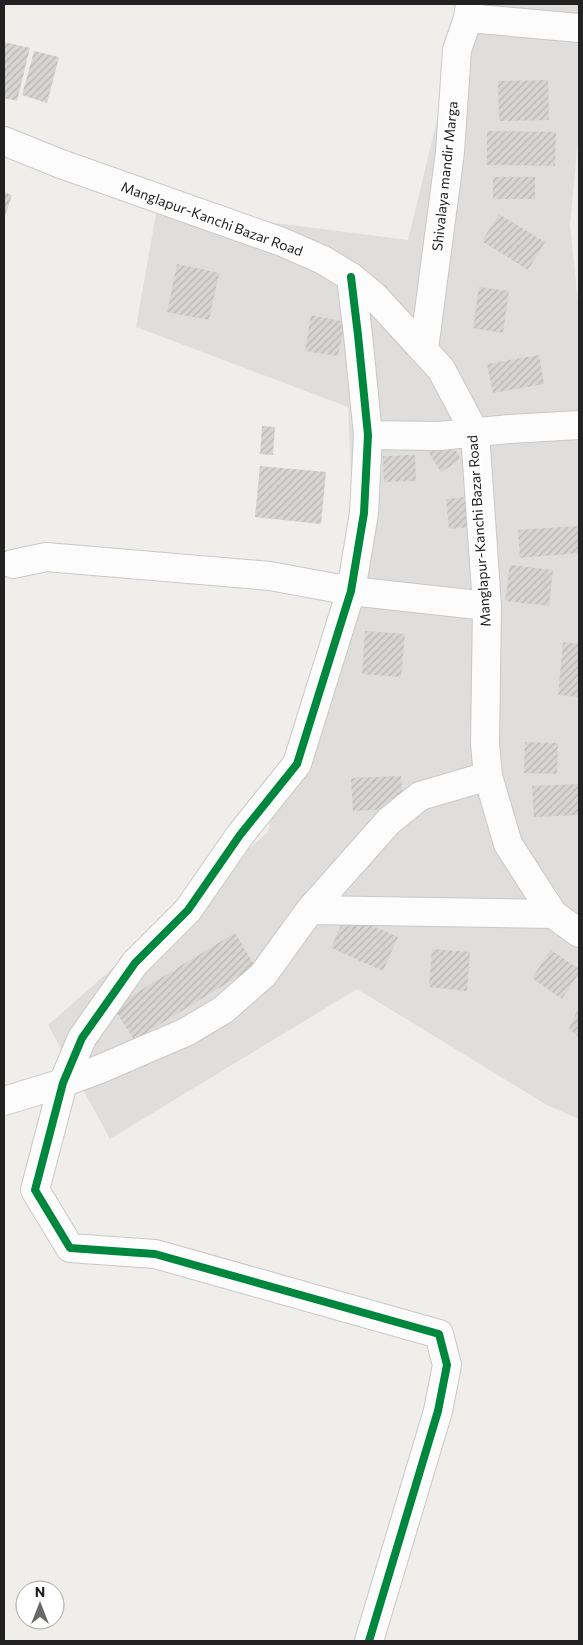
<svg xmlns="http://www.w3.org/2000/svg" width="583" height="1645" font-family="Commissioner,sans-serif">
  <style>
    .residential { fill: #dfdedc }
    .building { fill: url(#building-hatch) }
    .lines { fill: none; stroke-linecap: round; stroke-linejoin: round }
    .minor-casing { stroke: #c9c8c7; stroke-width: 30 }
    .minor { stroke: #fdfcfc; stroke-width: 28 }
    .cycleway-casing { stroke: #fff; stroke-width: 11 }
    .cycleway { stroke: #00873e; stroke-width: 8 }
    .labels { text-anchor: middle; stroke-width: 4; stroke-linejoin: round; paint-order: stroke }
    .street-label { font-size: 14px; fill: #222; stroke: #fff }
  </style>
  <defs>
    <pattern id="building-hatch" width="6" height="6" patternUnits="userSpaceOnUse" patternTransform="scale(1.25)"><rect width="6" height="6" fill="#d7d4d2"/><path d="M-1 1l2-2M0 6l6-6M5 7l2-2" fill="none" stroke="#b8b6b4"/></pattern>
  </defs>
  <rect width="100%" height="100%" fill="#f0eeeb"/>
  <path class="residential" d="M 465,4 L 579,4 L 579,131 L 570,225 L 579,311 L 579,1119 L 547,1105 L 357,989 L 110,1139 L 48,1025 L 268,832 L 353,526 L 348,407 L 136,327 L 157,208 L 408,240 Z"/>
  <path class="building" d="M 4,42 L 30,48 L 17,101 L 4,98 Z
    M 34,51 L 59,57 L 47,103 L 22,95 Z
    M 548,80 L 549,120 L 499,121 L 498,81 Z
    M 487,131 L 556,132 L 555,166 L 487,165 Z
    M 493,177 L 535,177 L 535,199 L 493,199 Z
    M 4,192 L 12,195 L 4,219 Z
    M 499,214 L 545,242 L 528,270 L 482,241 Z
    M 177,264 L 219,273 L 209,320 L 167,312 Z
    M 479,287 L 509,291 L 503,333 L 473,328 Z
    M 311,315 L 345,322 L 338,356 L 305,351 Z
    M 539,355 L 544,384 L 493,393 L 487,364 Z
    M 262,426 L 275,427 L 273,455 L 260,454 Z
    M 448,439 L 461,459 L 441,472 L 428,452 Z
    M 415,455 L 416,481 L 384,482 L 383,456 Z
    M 260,466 L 326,472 L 321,524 L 255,517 Z
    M 466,497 L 469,527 L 449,529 L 446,499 Z
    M 578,526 L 579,553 L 520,558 L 518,530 Z
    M 510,565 L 553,570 L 549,606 L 505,601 Z
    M 365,631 L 405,634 L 401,677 L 362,674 Z
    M 563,642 L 579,644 L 579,697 L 558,695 Z
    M 525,742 L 558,743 L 557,774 L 524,773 Z
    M 401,776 L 403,808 L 353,811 L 351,778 Z
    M 579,784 L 579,815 L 534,817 L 532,786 Z
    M 346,914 L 398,937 L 383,971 L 331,948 Z
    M 235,933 L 255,966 L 134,1040 L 113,1007 Z
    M 432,949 L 470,952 L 467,991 L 429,987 Z
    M 551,950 L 579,969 L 579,973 L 562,999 L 532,978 Z
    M 579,1007 L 579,1037 L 569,1029 Z"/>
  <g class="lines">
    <g class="minor-casing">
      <path id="minor" d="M 468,18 L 579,28
        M 4,141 L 61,164 L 282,242 L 323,260 L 351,277 L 374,296 L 441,369 L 475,433 L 487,606 L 485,744 L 488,776 L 508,844 L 553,914 L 579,933
        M 351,277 L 358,335 L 368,435 L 364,513 L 351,591 L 297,764 L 240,835 L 188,910 L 135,963 L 82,1038 L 63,1083 L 35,1190 L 70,1248 L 155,1254 L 439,1334 L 447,1365 L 438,1411 L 369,1641
        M 424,349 L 450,152 L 457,50 L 468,18 L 470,4
        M 368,435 L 439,436 L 510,429 L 579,425
        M 13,564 L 46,557 L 270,576 L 351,591 L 487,606
        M 310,910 L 553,914
        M 4,1101 L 63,1083 L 100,1069 L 186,1032 L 223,1010 L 263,975 L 310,910 L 389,821 L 420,796 L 488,776"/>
    </g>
    <use href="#minor" class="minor"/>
    <g class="cycleway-casing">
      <path id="cycleway" d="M 351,277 L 358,335 L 368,435 L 364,513 L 351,591 L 297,764 L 240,835 L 188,910 L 135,963 L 82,1038 L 63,1083 L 35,1190 L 70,1248 L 155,1254 L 439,1334 L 447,1365 L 438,1411 L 369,1641"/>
    </g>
    <use href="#cycleway" class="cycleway"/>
  </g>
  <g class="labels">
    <g class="street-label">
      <text transform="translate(445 176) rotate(-84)" y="5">Shivalaya mandir Marga</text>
      <text transform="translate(212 219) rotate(20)" y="5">Manglapur-Kanchi Bazar Road</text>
      <text transform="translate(479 531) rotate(-94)" y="5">Manglapur-Kanchi Bazar Road</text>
    </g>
  </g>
  <rect width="583" height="1645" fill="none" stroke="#222222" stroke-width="10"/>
  <g transform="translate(40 1605)"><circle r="24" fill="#ffffff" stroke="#a7a7a7"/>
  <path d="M0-4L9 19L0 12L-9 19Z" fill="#6a6968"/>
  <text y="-8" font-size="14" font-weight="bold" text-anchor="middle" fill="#222222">N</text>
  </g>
</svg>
